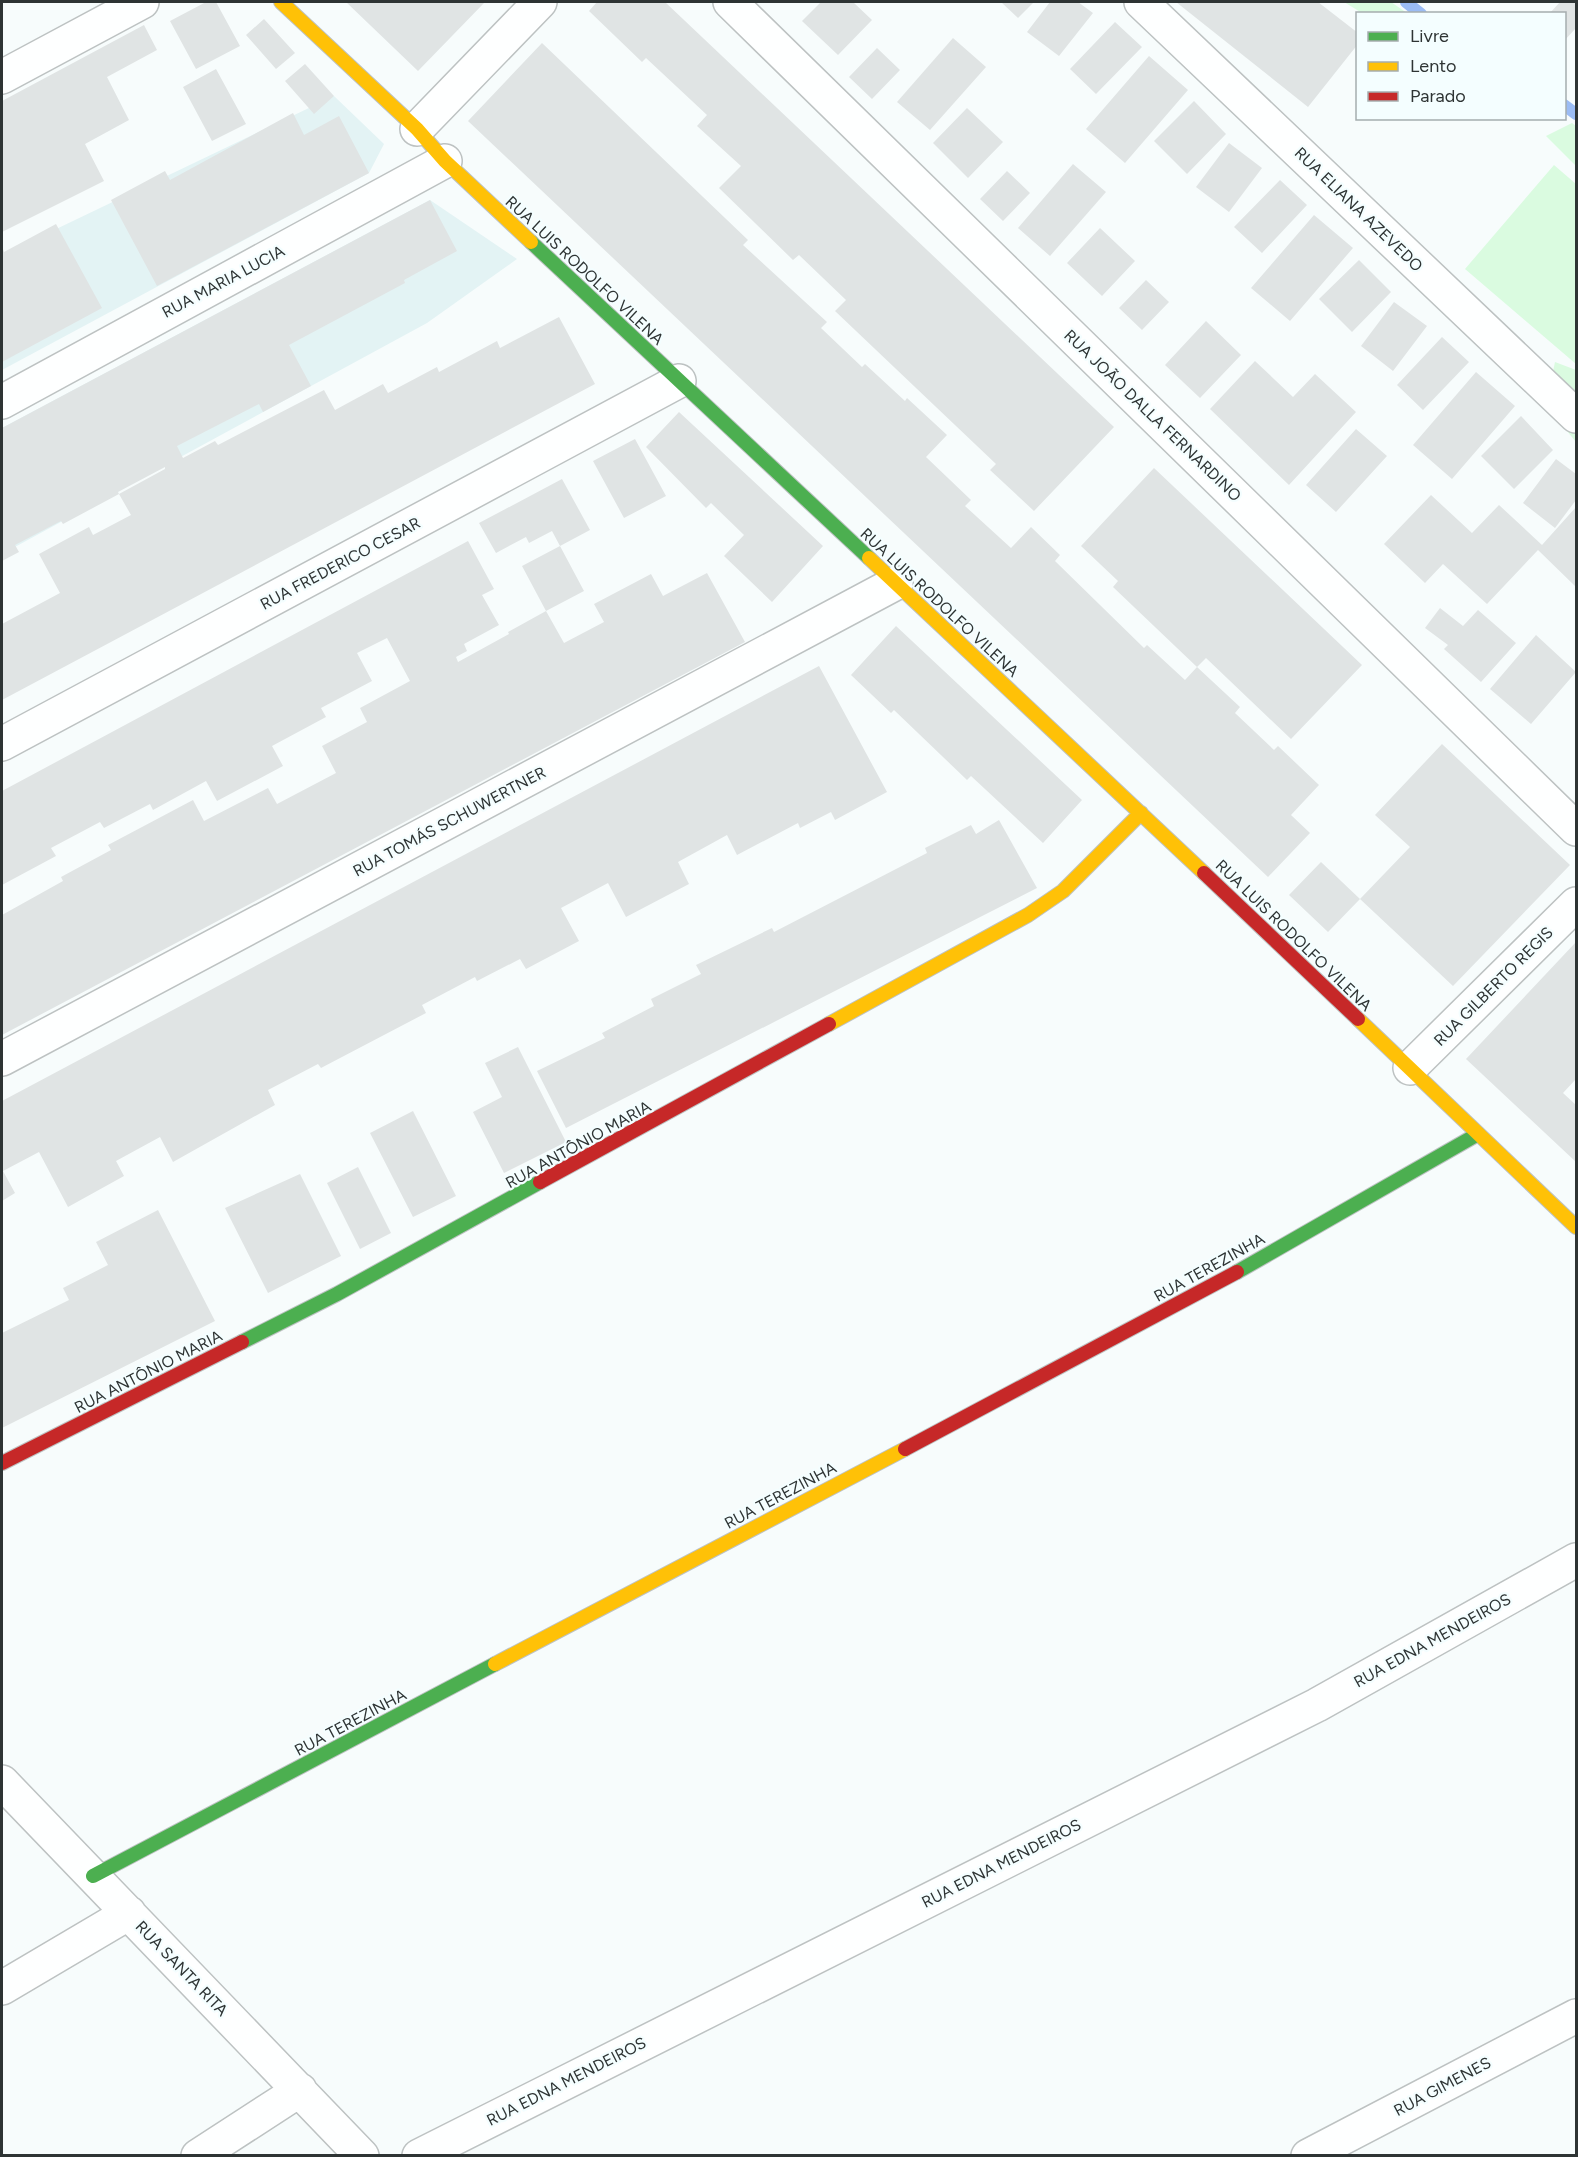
<svg xmlns="http://www.w3.org/2000/svg" width="1578" height="2157" font-family="Figtree,sans-serif">
  <style>
    .built { fill: #e3f3f4 }
    .green { fill: #dafbe0 }
    .lines { fill: none; stroke-linecap: round; stroke-linejoin: round }
    .stream { stroke: #9bbcf4; stroke-width: 12 }
    .building { fill: #e0e4e4 }
    .street-casing { stroke: #bdc2c2; stroke-width: 36 }
    .fast-casing { stroke: #bdc2c2; stroke-width: 16 }
    .slow-casing { stroke: #bdc2c2; stroke-width: 16 }
    .jam-casing { stroke: #bdc2c2; stroke-width: 16 }
    .street { stroke: #feffff; stroke-width: 33 }
    .fast { stroke: #4caf50; stroke-width: 14 }
    .slow { stroke: #ffc107; stroke-width: 14 }
    .jam { stroke: #c62828; stroke-width: 14 }
    .labels { text-anchor: middle; stroke-width: 4.5; stroke-linejoin: round; paint-order: stroke }
    .street-label { font-size: 16px; fill: #2e3434; stroke: #f4feff }
  </style>
  <rect width="100%" height="100%" fill="#f7fcfc"/>
  <path class="built" d="M 334,96 L 384,144 L 369,173 L 2,370 L 2,255 Z
    M 430,200 L 517,259 L 427,323 L 2,554 L 2,428 Z"/>
  <path class="green" d="M 1344,2 L 1391,2 L 1407,13 L 1362,13 Z
    M 1572,123 L 1576,126 L 1576,166 L 1546,136 Z
    M 1554,165 L 1576,184 L 1576,364 L 1465,269 Z
    M 1555,362 L 1576,370 L 1576,442 C 1551,412 1546,403 1555,362 Z"/>
  <g class="lines">
    <path class="stream" d="M 1406,2 L 1421,14
      M 1564,105 L 1576,114"/>
  </g>
  <path class="building" d="M 206,2 L 216,2 L 240,46 L 196,69 L 170,21 Z
    M 346,2 L 485,2 L 418,71 Z
    M 597,2 L 665,2 L 1114,427 L 1034,511 L 990,470 L 996,464 L 835,311 L 846,300 L 799,255 L 793,260 L 719,188 L 741,166 L 697,126 L 707,115 L 646,58 L 642,62 L 589,11 Z
    M 821,2 L 853,2 L 872,20 L 838,55 L 802,21 Z
    M 1001,2 L 1034,2 L 1018,18 Z
    M 1050,2 L 1078,2 L 1093,13 L 1059,56 L 1027,32 Z
    M 1176,2 L 1318,2 L 1358,33 L 1358,44 L 1308,107 Z
    M 1560,2 L 1576,2 L 1576,28 L 1564,41 L 1564,14 L 1549,14 Z
    M 264,19 L 295,53 L 276,69 L 246,35 Z
    M 1115,22 L 1142,47 L 1096,94 L 1070,69 Z
    M 144,25 L 157,50 L 107,77 L 129,120 L 85,144 L 104,181 L 2,232 L 2,101 Z
    M 953,38 L 986,67 L 930,130 L 897,102 Z
    M 542,43 L 748,240 L 743,245 L 827,322 L 821,328 L 862,367 L 865,364 L 905,401 L 907,398 L 947,435 L 926,457 L 971,500 L 965,506 L 1011,548 L 1031,527 L 1060,555 L 1055,561 L 1144,648 L 1147,645 L 1185,680 L 1197,667 L 1240,707 L 1235,713 L 1274,750 L 1278,746 L 1319,785 L 1291,815 L 1310,833 L 1268,877 L 468,121 Z
    M 877,48 L 900,70 L 872,99 L 849,77 Z
    M 1149,56 L 1188,90 L 1125,163 L 1086,129 Z
    M 305,64 L 334,96 L 314,114 L 285,81 Z
    M 216,69 L 246,124 L 212,141 L 183,87 Z
    M 1194,101 L 1226,134 L 1187,174 L 1154,141 Z
    M 967,108 L 1003,142 L 968,178 L 933,143 Z
    M 293,113 L 304,135 L 339,116 L 369,173 L 157,286 L 111,200 L 165,171 L 170,180 Z
    M 1229,143 L 1262,168 L 1229,212 L 1196,187 Z
    M 1073,164 L 1106,192 L 1050,256 L 1018,228 Z
    M 1007,171 L 1030,193 L 1003,221 L 980,199 Z
    M 1280,180 L 1307,205 L 1262,253 L 1234,227 Z
    M 430,200 L 457,251 L 404,280 L 405,283 L 289,345 L 311,386 L 263,412 L 259,404 L 177,446 L 183,458 L 215,441 L 218,445 L 324,390 L 335,410 L 383,384 L 388,393 L 437,367 L 439,372 L 497,341 L 500,348 L 559,317 L 595,384 L 2,700 L 2,624 L 60,593 L 39,554 L 89,527 L 93,535 L 131,515 L 119,494 L 165,469 L 165,467 L 118,492 L 119,494 L 63,524 L 61,521 L 15,545 L 19,552 L 2,561 L 2,428 Z
    M 1314,215 L 1353,248 L 1290,321 L 1251,288 Z
    M 56,224 L 102,308 L 2,362 L 2,246 L 4,252 Z
    M 1100,228 L 1135,261 L 1102,296 L 1067,263 Z
    M 1359,260 L 1391,292 L 1352,332 L 1319,299 Z
    M 1146,280 L 1169,302 L 1142,330 L 1119,308 Z
    M 1394,302 L 1427,326 L 1393,371 L 1361,346 Z
    M 1206,321 L 1241,355 L 1200,398 L 1165,365 Z
    M 1442,337 L 1469,362 L 1423,410 L 1397,385 Z
    M 1255,361 L 1293,397 L 1315,374 L 1356,412 L 1289,485 L 1210,409 Z
    M 1476,372 L 1515,406 L 1452,479 L 1413,445 Z
    M 679,412 L 823,546 L 772,602 L 724,556 L 744,535 L 711,503 L 706,508 L 646,447 Z
    M 1521,416 L 1553,450 L 1514,489 L 1481,456 Z
    M 1356,429 L 1387,456 L 1336,512 L 1306,485 Z
    M 635,439 L 666,496 L 624,518 L 593,461 Z
    M 1556,459 L 1576,474 L 1576,500 L 1555,528 L 1523,503 Z
    M 1154,468 L 1362,665 L 1291,739 L 1206,658 L 1197,667 L 1113,587 L 1118,581 L 1081,546 Z
    M 562,479 L 590,530 L 560,546 L 584,591 L 546,611 L 564,643 L 604,622 L 594,604 L 651,574 L 663,596 L 707,573 L 745,642 L 2,1035 L 2,915 L 63,881 L 61,877 L 111,850 L 108,845 L 193,800 L 204,821 L 268,788 L 277,804 L 336,773 L 322,746 L 367,722 L 360,708 L 410,681 L 387,638 L 357,653 L 372,681 L 321,708 L 326,717 L 272,746 L 283,766 L 217,801 L 206,781 L 153,810 L 150,804 L 104,828 L 100,822 L 51,848 L 56,856 L 2,885 L 2,791 L 468,541 L 494,589 L 482,595 L 499,625 L 464,644 L 467,651 L 456,657 L 458,662 L 509,634 L 508,632 L 546,611 L 522,566 L 560,546 L 552,531 L 529,543 L 526,537 L 496,553 L 479,523 Z
    M 1431,495 L 1472,533 L 1499,505 L 1542,545 L 1576,507 L 1576,587 L 1538,550 L 1487,604 L 1443,564 L 1425,583 L 1384,544 Z
    M 1440,608 L 1463,626 L 1478,610 L 1516,643 L 1481,682 L 1444,649 L 1448,645 L 1425,628 Z
    M 896,626 L 1082,800 L 1043,843 L 971,776 L 967,780 L 894,710 L 891,713 L 851,675 Z
    M 1536,635 L 1576,672 L 1531,724 L 1490,689 Z
    M 819,666 L 887,792 L 835,820 L 831,812 L 800,828 L 798,823 L 737,855 L 727,835 L 678,862 L 689,884 L 626,917 L 608,883 L 561,908 L 579,941 L 526,969 L 520,959 L 477,981 L 475,977 L 422,1005 L 426,1013 L 321,1068 L 318,1064 L 268,1090 L 275,1105 L 173,1162 L 160,1137 L 116,1161 L 124,1176 L 68,1207 L 39,1152 L 3,1171 L 15,1193 L 2,1201 L 2,1101 Z
    M 1442,744 L 1570,865 L 1453,986 L 1360,899 L 1410,847 L 1375,815 Z
    M 999,820 L 1037,888 L 566,1128 L 537,1071 L 605,1038 L 602,1033 L 654,1006 L 651,999 L 701,974 L 696,965 L 772,928 L 774,932 L 836,900 L 927,853 L 925,848 L 971,825 L 976,834 Z
    M 1321,862 L 1360,899 L 1328,932 L 1289,895 Z
    M 1576,942 L 1576,1079 L 1563,1093 L 1576,1105 L 1576,1162 L 1466,1059 Z
    M 518,1047 L 566,1142 L 504,1173 L 473,1112 L 502,1097 L 485,1063 Z
    M 413,1111 L 456,1196 L 413,1217 L 370,1133 Z
    M 358,1167 L 391,1233 L 360,1249 L 327,1183 Z
    M 300,1174 L 341,1256 L 268,1293 L 225,1208 Z
    M 158,1210 L 215,1321 L 2,1428 L 2,1333 L 69,1300 L 63,1288 L 108,1265 L 96,1242 Z"/>
  <g class="lines">
    <g class="street-casing">
      <path id="street" d="M 730,2 L 1576,829
        M 1141,2 L 1576,416
        M 2,77 L 142,2
        M 417,129 L 540,2
        M 2,402 L 445,161
        M 2,744 L 679,381
        M 2,1059 L 896,583
        M 1410,1068 L 1576,904
        M 2,1782 L 362,2156
        M 2,1988 L 129,1913
        M 198,2156 L 300,2090
        M 419,2156 L 1317,1705 L 1576,1560
        M 1308,2156 L 1576,2016"/>
    </g>
    <g class="fast-casing">
      <path id="fast" d="M 531,242 L 869,558
        M 1237,1272 L 1478,1134
        M 242,1342 L 337,1294 L 540,1182
        M 93,1876 L 495,1664"/>
    </g>
    <g class="slow-casing">
      <path id="slow" d="M 281,2 L 417,129 L 445,161 L 531,242
        M 869,558 L 1204,873
        M 1358,1019 L 1576,1227
        M 829,1024 L 1028,915 L 1063,891 L 1141,813
        M 495,1664 L 905,1449"/>
    </g>
    <g class="jam-casing">
      <path id="jam" d="M 1204,873 L 1358,1019
        M 540,1182 L 829,1024
        M 905,1449 L 1237,1272
        M 2,1463 L 242,1342"/>
    </g>
    <use href="#street" class="street"/>
    <use href="#fast" class="fast"/>
    <use href="#slow" class="slow"/>
    <use href="#jam" class="jam"/>
  </g>
  <g class="labels">
    <g class="street-label">
      <text transform="translate(1359 209) rotate(44)" y="6">RUA ELIANA AZEVEDO</text>
      <text transform="translate(585 270) rotate(43)" y="6">RUA LUIS RODOLFO VILENA</text>
      <text transform="translate(223 281) rotate(-28)" y="6">RUA MARIA LUCIA</text>
      <text transform="translate(1153 415) rotate(44)" y="6">RUA JOÃO DALLA FERNARDINO</text>
      <text transform="translate(340 563) rotate(-28)" y="6">RUA FREDERICO CESAR</text>
      <text transform="translate(940 602) rotate(43)" y="6">RUA LUIS RODOLFO VILENA</text>
      <text transform="translate(449 821) rotate(-28)" y="6">RUA TOMÁS SCHUWERTNER</text>
      <text transform="translate(1294 935) rotate(44)" y="6">RUA LUIS RODOLFO VILENA</text>
      <text transform="translate(1493 986) rotate(-45)" y="6">RUA GILBERTO REGIS</text>
      <text transform="translate(578 1144) rotate(-29)" y="6">RUA ANTÔNIO MARIA</text>
      <text transform="translate(1209 1267) rotate(-29)" y="6">RUA TEREZINHA</text>
      <text transform="translate(148 1371) rotate(-27)" y="6">RUA ANTÔNIO MARIA</text>
      <text transform="translate(780 1495) rotate(-28)" y="6">RUA TEREZINHA</text>
      <text transform="translate(1432 1640) rotate(-29)" y="6">RUA EDNA MENDEIROS</text>
      <text transform="translate(350 1722) rotate(-28)" y="6">RUA TEREZINHA</text>
      <text transform="translate(1001 1863) rotate(-27)" y="6">RUA EDNA MENDEIROS</text>
      <text transform="translate(182 1968) rotate(46)" y="6">RUA SANTA RITA</text>
      <text transform="translate(566 2081) rotate(-27)" y="6">RUA EDNA MENDEIROS</text>
      <text transform="translate(1442 2086) rotate(-28)" y="6">RUA GIMENES</text>
    </g>
  </g>
  <rect width="1578" height="2157" fill="none" stroke="#2e3434" stroke-width="6"/>
  <rect x="1356" y="12" width="210" height="108" fill="#f4feff" stroke="#a5adae" stroke-width="1.5"/>
  <rect x="1368" y="32" width="30" height="9" fill="#4caf50" stroke="#a5adae" stroke-width="1.5"/>
  <text x="1410" y="42" font-size="18" fill="#2e3434">Livre</text>
  <rect x="1368" y="62" width="30" height="9" fill="#ffc107" stroke="#a5adae" stroke-width="1.5"/>
  <text x="1410" y="72" font-size="18" fill="#2e3434">Lento</text>
  <rect x="1368" y="92" width="30" height="9" fill="#c62828" stroke="#a5adae" stroke-width="1.5"/>
  <text x="1410" y="102" font-size="18" fill="#2e3434">Parado</text>
</svg>
